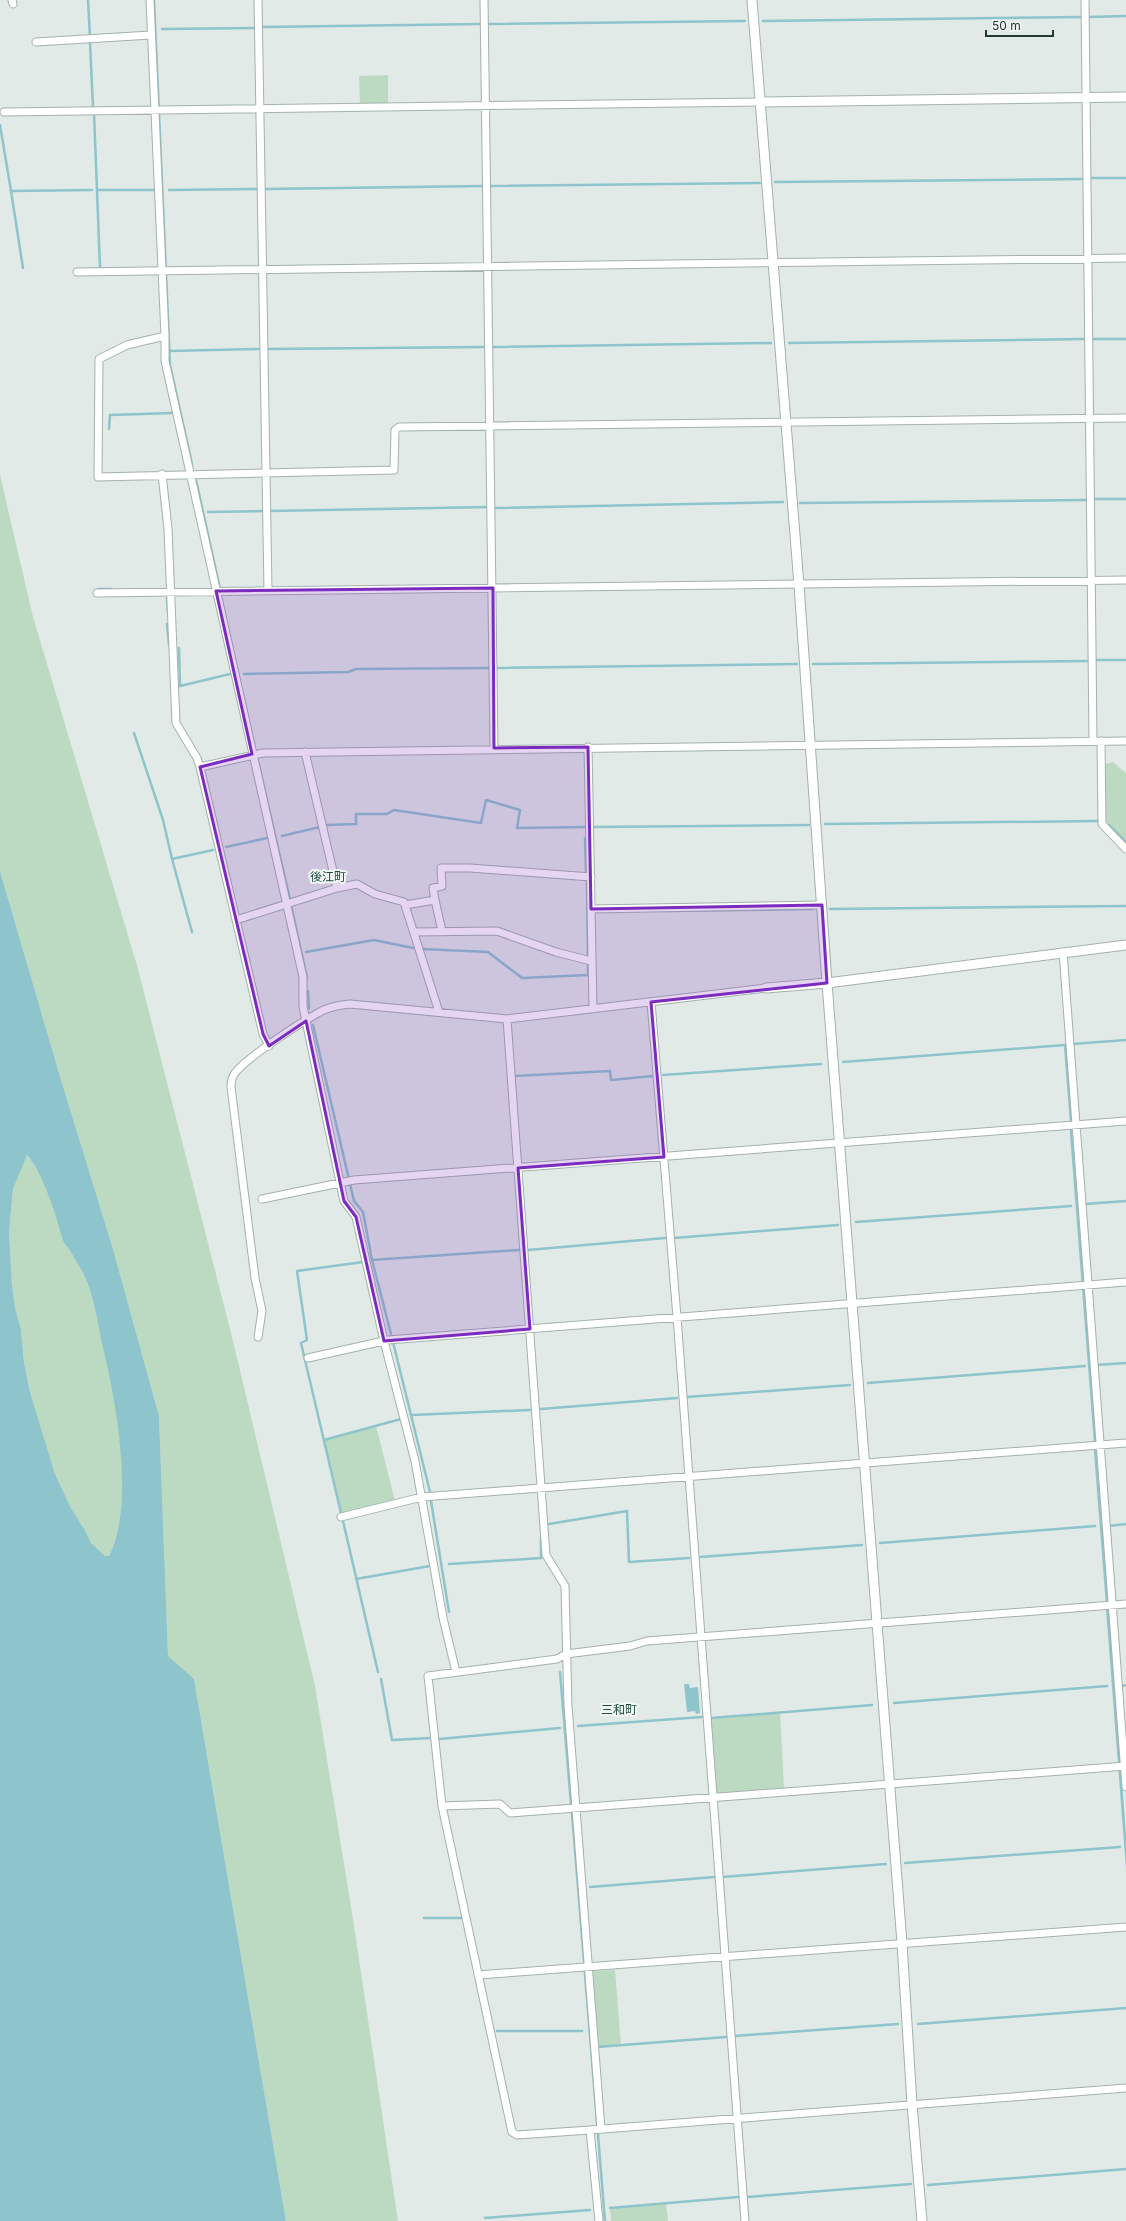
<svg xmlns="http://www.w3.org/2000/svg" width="1126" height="2221" font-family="Inter,'Noto Sans JP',sans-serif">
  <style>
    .green { fill: #bcdac2 }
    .water { fill: #8ec4cb; fill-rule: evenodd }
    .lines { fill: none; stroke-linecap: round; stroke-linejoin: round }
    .stream { stroke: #8ec4cb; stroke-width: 2.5 }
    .minor-casing { stroke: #a4b1ac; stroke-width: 9 }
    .tertiary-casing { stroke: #a4b1ac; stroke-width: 11 }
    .minor { stroke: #fff; stroke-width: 7 }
    .tertiary { stroke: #fff; stroke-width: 9 }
    .marked { fill: #7b2cbf; fill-opacity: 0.2; stroke: #7b2cbf; stroke-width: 3; stroke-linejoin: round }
    .labels { text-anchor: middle; stroke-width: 4; stroke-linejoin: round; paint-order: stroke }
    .quarter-label { font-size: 12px; fill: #214a3e; stroke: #f1f7f4 }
  </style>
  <rect width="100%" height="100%" fill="#e1eae6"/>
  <path class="green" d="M 388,75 L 388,104 L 360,104 L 359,76 Z
    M 0,475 L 33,617 L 138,969 L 233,1341 L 315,1686 L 353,1919 L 398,2221 L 286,2221 L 194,1679 L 168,1657 L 159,1416 L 113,1249 L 61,1080 L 0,871 Z
    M 1113,762 L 1126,773 L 1126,840 L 1105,821 L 1105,764 Z
    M 27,1155 C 44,1174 56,1214 62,1238 C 63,1243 68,1247 70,1251 C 74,1257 82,1271 85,1277 C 93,1297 97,1320 102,1341 C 116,1402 136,1497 109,1556 L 105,1556 L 91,1543 L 86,1532 L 71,1508 L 55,1474 L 30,1392 L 24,1363 L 21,1329 L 15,1308 L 12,1285 L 9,1232 L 13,1189 L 25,1158 Z
    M 376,1426 L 395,1501 L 341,1513 L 324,1440 Z
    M 780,1712 L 784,1788 L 716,1793 L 711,1718 Z
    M 615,1970 L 621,2045 L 597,2047 L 593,1971 Z
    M 666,2204 L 668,2221 L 611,2221 L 610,2208 Z"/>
  <path class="water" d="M 0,871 L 61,1080 L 113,1249 L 159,1416 L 168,1656 L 194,1679 L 286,2221 L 0,2221 ZM 27,1155 C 42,1171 57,1217 62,1238 C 63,1243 68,1247 70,1251 C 74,1257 82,1271 85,1277 C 93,1296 97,1318 101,1339 C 115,1396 136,1502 109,1556 L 105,1556 L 91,1543 L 86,1532 L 71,1508 L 55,1474 L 30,1392 L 24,1363 L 21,1329 L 15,1308 L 12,1285 L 9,1232 L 13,1189 Z
    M 1109,1608 L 1126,1835 L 1126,1869 L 1106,1609 Z
    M 684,1684 L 689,1684 L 690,1688 L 698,1687 L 700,1713 L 696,1714 L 695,1711 L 687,1712 Z"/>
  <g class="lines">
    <path class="stream" d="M 88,0 L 90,37
      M 154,0 L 170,365 L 192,464
      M 1089,17 L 1126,16
      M 763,21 L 1081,17
      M 488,24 L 745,21
      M 263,27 L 481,24
      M 162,29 L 256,28
      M 90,43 L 93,107
      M 94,113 L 100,268
      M 0,125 L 11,191 L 92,190
      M 1090,178 L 1126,178
      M 775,182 L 1083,179
      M 490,186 L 760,183
      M 265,189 L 482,186
      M 97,190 L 155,190
      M 169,190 L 258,189
      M 11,191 L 23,268
      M 1092,339 L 1126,339
      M 789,343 L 1085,339
      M 492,347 L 771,343
      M 267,349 L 485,347
      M 170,351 L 259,349
      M 109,429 L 110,415 L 173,413
      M 196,480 L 220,589
      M 1093,499 L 1126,499
      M 800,503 L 1085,500
      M 495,508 L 783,502
      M 269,511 L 488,507
      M 208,512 L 263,511
      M 98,589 L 111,589
      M 167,598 L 168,612
      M 167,624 L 169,645
      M 179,648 L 180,686 L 230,674
      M 1095,660 L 1126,660
      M 813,664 L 1089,661
      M 496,668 L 797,664
      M 244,674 L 348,672 L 356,669 L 490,668
      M 134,733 L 163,820 L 172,859
      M 257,757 L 290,900
      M 825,824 L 1097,821
      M 326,825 L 356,824 L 356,814 L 387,814 L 394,810 L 481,823 L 486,800 L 520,810 L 517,828 L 587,827
      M 1109,825 L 1126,842
      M 593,827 L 809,825
      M 282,836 L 320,827
      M 585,838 L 586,871
      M 226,847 L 267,838
      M 587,881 L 588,956
      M 291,905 L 307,978
      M 830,909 L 1126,906
      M 668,911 L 813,909
      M 192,932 L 172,859 L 213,850
      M 422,949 L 488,952 L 522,978 L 588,975 L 588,963
      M 306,952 L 374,940 L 413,948
      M 308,991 L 309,1008
      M 313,1025 L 354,1201 L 363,1212 L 372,1260 L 391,1334
      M 1072,1044 L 1126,1040
      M 843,1062 L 1065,1045 L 1071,1121
      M 663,1075 L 821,1064
      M 514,1076 L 610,1071 L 611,1080 L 653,1076
      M 1071,1131 L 1095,1441
      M 1085,1204 L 1126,1201
      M 856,1222 L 1071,1206
      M 674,1238 L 838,1225
      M 528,1250 L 665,1238
      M 372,1260 L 519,1250
      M 393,1342 L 430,1492
      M 1096,1365 L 1126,1363
      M 868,1383 L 1085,1366
      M 687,1397 L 850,1385
      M 541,1409 L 677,1398
      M 412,1415 L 530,1410
      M 324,1440 L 401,1419
      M 1095,1449 L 1107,1603
      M 431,1501 L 449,1612
      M 341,1513 L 301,1343 L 307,1340 L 297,1271 L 363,1262
      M 343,1521 L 378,1672
      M 549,1524 L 627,1511 L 629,1562 L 689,1558
      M 1109,1526 L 1126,1524
      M 880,1543 L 1095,1526
      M 700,1557 L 862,1545
      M 449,1564 L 541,1558 L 541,1537
      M 356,1579 L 430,1566
      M 560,1672 L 571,1804
      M 381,1679 L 392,1740 L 430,1738
      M 1123,1686 L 1126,1685
      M 894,1703 L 1107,1686
      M 711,1718 L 872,1705
      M 578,1726 L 702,1717
      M 439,1739 L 560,1728
      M 572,1813 L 605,2221
      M 905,1863 L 1120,1847
      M 722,1877 L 886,1864
      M 590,1887 L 715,1877
      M 424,1918 L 462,1918
      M 918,2024 L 1126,2008
      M 497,2031 L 582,2031
      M 735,2036 L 898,2024
      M 597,2047 L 726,2037
      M 928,2185 L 1126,2169
      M 747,2197 L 911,2184
      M 610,2208 L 739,2197
      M 485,2218 L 590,2210"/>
    <g class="minor-casing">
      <path id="minor" d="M 12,0 L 13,4
        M 150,0 L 165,336 L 127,345 L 99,359 L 98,477 L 394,470 L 395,430 L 399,427 L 1126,418
        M 258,0 L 268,591
        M 484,0 L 494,748
        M 1085,0 L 1093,741
        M 36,42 L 151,35
        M 4,112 L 760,102
        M 77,272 L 1126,258
        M 165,336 L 165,361 L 303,977 L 303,1006 L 306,1021 L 344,1201 L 356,1217 L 384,1341 L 415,1461 L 443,1618 L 456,1672
        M 162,474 L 168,529 L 176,723 L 197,758 L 200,767 L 263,1034 L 269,1046
        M 97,593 L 1126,580
        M 1101,741 L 1102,824 L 1126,849
        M 588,747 L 593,1009
        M 305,752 L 337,888 L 357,884 L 375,894 L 404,902 L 439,1012
        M 200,767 L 263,753 L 1126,741
        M 435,900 L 442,931
        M 405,905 L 435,900 L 433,888 L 442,886 L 441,868 L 470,868 L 591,877
        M 591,909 L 822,905
        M 236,920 L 337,888
        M 414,932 L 497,931 L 556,952 L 591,961
        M 1063,952 L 1126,1787
        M 651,1002 L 677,1317 L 745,2221
        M 507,1019 L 546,1555 L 565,1586 L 568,1706 L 601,2129
        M 262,1199 L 354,1180 L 1126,1121
        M 258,1337 L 262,1311 L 255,1278 L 231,1087 C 231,1082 232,1077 235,1073 C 246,1058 300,1023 318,1013 C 328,1007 339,1005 350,1004 L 507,1019 L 766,988
        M 308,1358 L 388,1340 L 1126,1282
        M 341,1517 L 422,1497 L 1126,1443
        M 1126,1604 L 647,1641 L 630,1646 L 566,1654 L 557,1659 L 428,1676 L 442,1806 L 512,2132 L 517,2135 L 590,2130 L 1126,2088
        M 442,1806 L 500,1804 L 510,1813 L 1126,1766
        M 478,1975 L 1126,1927
        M 590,2130 L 599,2221"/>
    </g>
    <g class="tertiary-casing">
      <path id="tertiary" d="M 752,0 L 799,585 L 827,983 L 902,1943 L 912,2104 L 922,2221
        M 760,102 L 1126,97
        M 766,988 L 827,983 L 1126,945"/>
    </g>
    <use href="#minor" class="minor"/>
    <use href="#tertiary" class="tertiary"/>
  </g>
  <path class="marked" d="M 493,588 L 494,748 L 588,747 L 591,909 L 822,905 L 827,983 L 651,1002 L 664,1157 L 518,1168 L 530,1329 L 384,1341 L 356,1217 L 344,1201 L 306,1021 L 269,1046 L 263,1034 L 200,767 L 252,754 L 216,591 Z"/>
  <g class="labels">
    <g class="quarter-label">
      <text x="328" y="881">後江町</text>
      <text x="619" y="1714">三和町</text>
    </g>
  </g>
  <path d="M986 30v6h67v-6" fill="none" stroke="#233932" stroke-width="2"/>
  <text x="992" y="30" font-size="12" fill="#233932" stroke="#f1f7f4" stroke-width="3" paint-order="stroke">50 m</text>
</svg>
